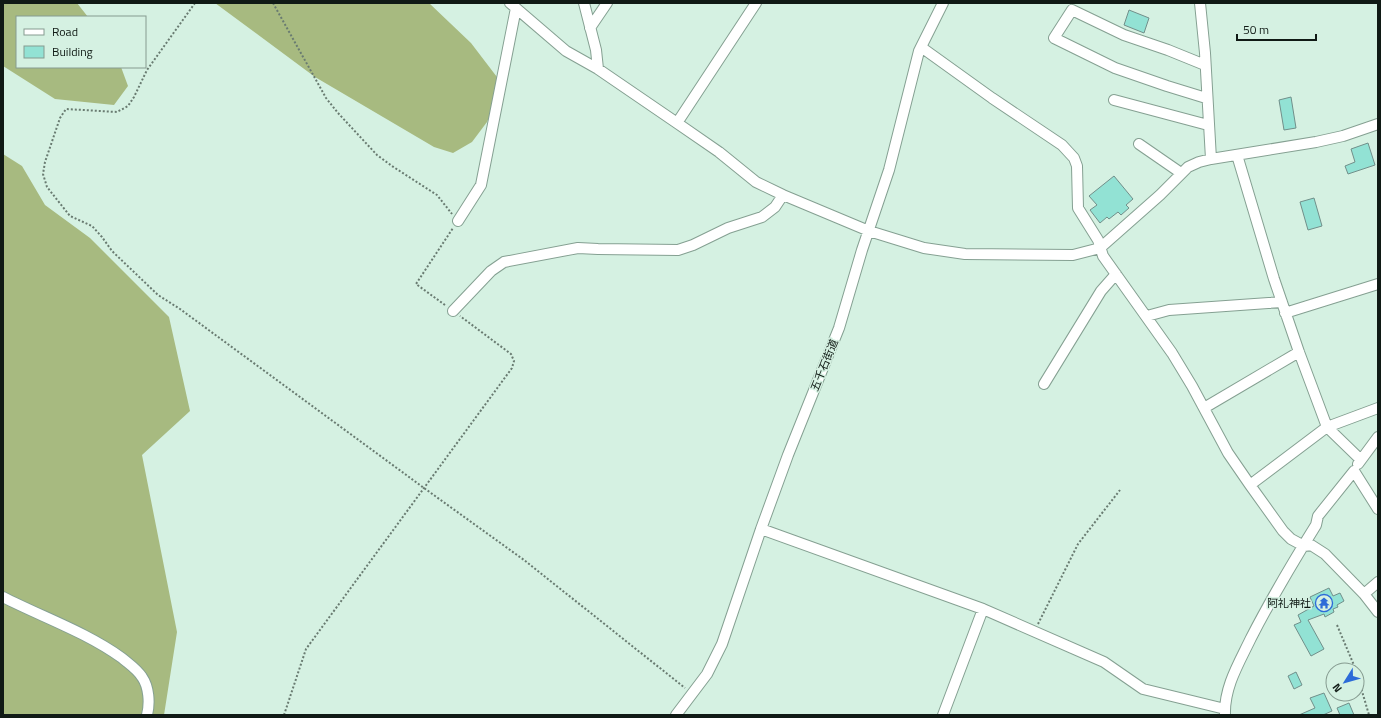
<svg xmlns="http://www.w3.org/2000/svg" width="1381" height="718" font-family="'Titillium Web','Noto Sans JP',sans-serif">
  <style>
    .forest { fill: #a7ba80 }
    .building { fill: #92e2d4; stroke: #718f8a }
    .lines { fill: none; stroke-linecap: round; stroke-linejoin: round }
    .minor-casing { stroke: #85a092; stroke-width: 12 }
    .path { stroke: #697b71; stroke-width: 2; stroke-dasharray: 2 2; stroke-linecap: butt }
    .minor { stroke: #fff; stroke-width: 10 }
    .labels { text-anchor: middle; stroke-width: 3; stroke-linejoin: round; paint-order: stroke }
    .street-label { font-size: 11px; fill: #101a15; stroke: #d5f1e2 }
    .poi-label { font-size: 11px; fill: #101a15; stroke: #d5f1e2; text-anchor: end }
  </style>
  <rect width="100%" height="100%" fill="#d5f1e2"/>
  <path class="forest" d="M 3,3 L 77,3 L 88,17 L 17,17 L 17,67 L 121,67 L 128,86 L 114,105 L 55,99 L 3,66 Z
    M 215,3 L 429,3 L 471,43 L 500,81 L 496,101 L 487,122 L 472,142 L 453,153 L 434,147 L 315,77 Z
    M 3,154 L 22,166 L 45,205 L 90,238 L 169,317 L 190,411 L 142,455 L 177,632 L 164,715 L 3,715 Z"/>
  <path class="building" d="M 1129,10 L 1149,18 L 1144,33 L 1124,25 Z
    M 1291,97 L 1296,128 L 1284,130 L 1279,100 Z
    M 1368,143 L 1375,165 L 1348,174 L 1345,166 L 1355,162 L 1351,149 Z
    M 1114,176 L 1133,199 L 1126,205 L 1129,208 L 1121,215 L 1118,212 L 1109,219 L 1107,217 L 1100,223 L 1090,210 L 1097,205 L 1089,196 Z
    M 1314,198 L 1322,226 L 1308,230 L 1300,202 Z
    M 1329,588 L 1333,596 L 1340,593 L 1344,601 L 1337,605 L 1338,607 L 1333,609 L 1334,612 L 1325,617 L 1324,614 L 1308,620 L 1324,649 L 1311,656 L 1294,625 L 1301,622 L 1298,615 L 1314,606 L 1310,597 Z
    M 1296,672 L 1302,685 L 1294,689 L 1288,676 Z
    M 1324,693 L 1332,711 L 1323,715 L 1299,715 L 1315,708 L 1310,698 Z
    M 1349,703 L 1354,715 L 1340,715 L 1337,708 Z"/>
  <g class="lines">
    <g class="minor-casing">
      <path id="minor" d="M 510,3 L 566,51 L 598,69 L 677,123 L 719,152 L 756,182 L 783,195 L 869,231 L 924,248 L 965,254 L 1073,255 L 1100,248 L 1160,195 L 1188,167 L 1199,162 L 1211,159 L 1316,142 L 1343,136 L 1378,124
        M 584,3 L 596,50 L 598,69
        M 1200,3 L 1205,53 L 1211,159
        M 590,28 L 607,3
        M 921,47 L 992,98 L 1062,145 L 1074,158 L 1077,166 L 1078,208 L 1098,240 L 1103,256 L 1172,353 L 1192,386 L 1228,453 L 1250,485 L 1283,531 L 1291,539 L 1304,546 L 1311,545 L 1325,554 L 1364,594 L 1378,612
        M 1205,65 L 1168,50 L 1124,35 L 1072,10 L 1054,38 L 1115,68 L 1167,86 L 1206,98
        M 1114,100 L 1208,125
        M 677,123 L 756,3
        M 1139,144 L 1181,173
        M 1237,155 L 1274,279 L 1299,352 L 1327,427 L 1361,460
        M 458,221 L 481,185 L 516,8
        M 453,311 L 491,271 L 504,262 L 578,248 L 598,249 L 678,250 L 693,245 L 728,228 L 762,217 L 775,207 L 783,195
        M 1285,313 L 1378,284
        M 1147,316 L 1169,310 L 1282,302
        M 1044,384 L 1101,291 L 1116,274
        M 1204,408 L 1299,352
        M 1358,464 L 1378,437
        M 1250,485 L 1327,427 L 1378,408
        M 761,529 L 983,609 L 1104,662 L 1143,689 L 1225,709
        M 1364,594 L 1378,582
        M 3,597 C 42,617 86,632 122,658 C 129,664 137,669 142,677 C 149,687 150,703 147,715
        M 676,715 L 707,674 L 722,644 L 761,529 L 788,455 L 839,328 L 862,250 L 889,170 L 919,51 L 943,3
        M 943,715 L 983,609
        M 1225,715 C 1224,687 1239,663 1251,638 C 1271,599 1293,562 1316,525 L 1318,516 L 1354,471 L 1378,509"/>
    </g>
    <path class="path" d="M 195,3 L 147,70 L 134,97 L 128,106 L 117,112 L 66,109 L 60,118 L 45,162 L 43,174 L 47,187 L 70,216 L 92,226 L 102,237 L 112,251 L 158,295 L 180,309 L 424,488 L 524,560 L 685,688
      M 273,3 L 326,98 L 338,113 L 377,155 L 392,166 L 437,195 L 452,214
      M 445,305 L 416,284 L 453,228
      M 1038,624 L 1078,544 L 1120,490
      M 1337,625 L 1356,670
      M 1357,674 L 1369,715
      M 284,715 L 306,649 L 512,368 L 514,361 L 511,354 L 460,316"/>
    <use href="#minor" class="minor"/>
  </g>
  <defs>
    <g id="temple-ring" transform="scale(0.9)"><circle r="9.5" fill="#d5f1e2" stroke="#2c6bd8" stroke-width="1.5"/><path d="M0-6L5-2H3V0L6.5 2.5H4V6H1.5V3h-3V6H-4V2.5H-6.5L-3 0V-2H-5Z" fill="#2c6bd8"/></g>
  </defs>
  <g fill-rule="evenodd">
    <use href="#temple-ring" x="1324" y="603"/>
  </g>
  <g class="labels">
    <g class="street-label">
      <text transform="translate(824 365) rotate(-68)" y="4">五千石街道</text>
    </g>
    <g class="poi-label">
      <text x="1311" y="607">阿礼神社</text>
    </g>
  </g>
  <rect width="1381" height="718" fill="none" stroke="#101a15" stroke-width="8"/>
  <rect x="16" y="16" width="130" height="52" fill="#d5f1e2" stroke="#869b90"/>
  <rect x="24" y="29" width="20" height="6" fill="#ffffff" stroke="#869b90"/>
  <text x="52" y="36" font-size="12" fill="#101a15">Road</text>
  <rect x="24" y="46" width="20" height="12" fill="#92e2d4" stroke="#869b90"/>
  <text x="52" y="56" font-size="12" fill="#101a15">Building</text>
  <g transform="translate(1345 682) rotate(233)"><circle r="19" fill="#d5f1e2" stroke="#869b90"/>
  <path d="M0-3L7 15L0 10L-7 15Z" fill="#2c6bd8"/>
  <text y="-6" font-size="11" font-weight="bold" text-anchor="middle" fill="#101a15">N</text>
  </g>
  <path d="M1237 34v6h79v-6" fill="none" stroke="#101a15" stroke-width="2"/>
  <text x="1243" y="34" font-size="12" fill="#101a15" stroke="#d5f1e2" stroke-width="3" paint-order="stroke">50 m</text>
</svg>
